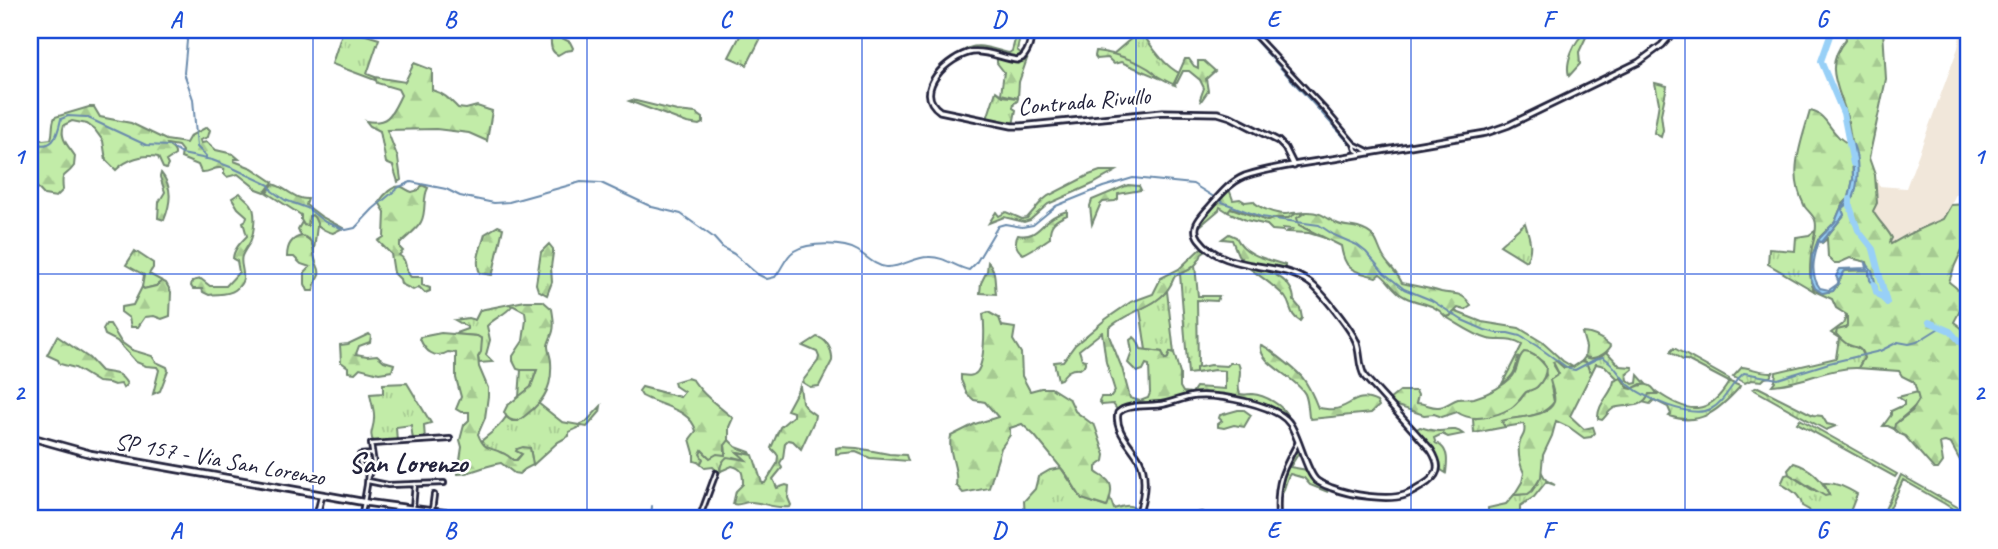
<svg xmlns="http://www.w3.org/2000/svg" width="1998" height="549" font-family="Caveat,sans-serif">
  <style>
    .built { fill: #f1e7da }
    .grass { fill: url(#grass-tufts); stroke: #728772; stroke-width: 2 }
    .forest { fill: url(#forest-firs); stroke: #728772; stroke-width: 2; fill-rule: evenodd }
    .water { fill: url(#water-waves); stroke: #698aac; stroke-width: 2 }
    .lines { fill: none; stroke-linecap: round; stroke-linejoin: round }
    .stream { stroke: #698aac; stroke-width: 2 }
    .river { stroke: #98d0f7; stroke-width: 6 }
    .minor-casing { stroke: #22223b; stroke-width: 8 }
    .tertiary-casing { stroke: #22223b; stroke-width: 9 }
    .secondary-casing { stroke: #22223b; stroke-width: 10 }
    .minor { stroke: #fff; stroke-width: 2.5 }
    .tertiary { stroke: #fff; stroke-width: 3.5 }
    .secondary { stroke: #fff; stroke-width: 4.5 }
    .grid { fill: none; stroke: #1d4ed8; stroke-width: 2; stroke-opacity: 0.55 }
    .labels { text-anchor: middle; stroke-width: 5; stroke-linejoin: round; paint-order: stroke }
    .street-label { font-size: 24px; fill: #22223b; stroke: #fff }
    .quarter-label { font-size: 28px; font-weight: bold; fill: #22223b; stroke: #fff }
    .neatline { fill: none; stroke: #1d4ed8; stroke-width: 2.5 }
    .grid-label { font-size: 23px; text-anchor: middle; font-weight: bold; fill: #1d4ed8 }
  </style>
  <defs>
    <pattern id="grass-tufts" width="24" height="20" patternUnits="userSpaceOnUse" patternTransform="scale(1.75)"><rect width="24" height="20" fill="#c2eca8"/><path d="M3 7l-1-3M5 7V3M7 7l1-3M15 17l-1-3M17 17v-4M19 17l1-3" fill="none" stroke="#a6ca92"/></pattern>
    <pattern id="forest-firs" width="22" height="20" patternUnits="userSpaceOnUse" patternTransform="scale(1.75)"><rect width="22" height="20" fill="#c2eca8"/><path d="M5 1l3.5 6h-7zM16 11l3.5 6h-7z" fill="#a6ca92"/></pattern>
    <pattern id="water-waves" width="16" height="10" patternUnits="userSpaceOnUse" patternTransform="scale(1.75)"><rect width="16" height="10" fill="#98d0f7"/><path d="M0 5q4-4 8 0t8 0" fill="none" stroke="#83b2d5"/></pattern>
  </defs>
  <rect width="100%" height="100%" fill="#fff"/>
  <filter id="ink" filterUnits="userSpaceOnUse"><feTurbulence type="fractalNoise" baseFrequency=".0143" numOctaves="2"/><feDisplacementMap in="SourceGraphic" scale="14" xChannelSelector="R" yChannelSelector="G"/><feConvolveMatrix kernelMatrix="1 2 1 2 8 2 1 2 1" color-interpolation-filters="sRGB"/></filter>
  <g filter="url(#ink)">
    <path class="built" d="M 1961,30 L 1968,30 L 1968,169 L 1944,219 L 1909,234 L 1893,245 L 1890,242 L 1889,231 L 1876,217 L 1873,211 L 1875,175 L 1879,186 L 1906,188 L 1958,48 Z"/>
    <path class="grass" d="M 343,30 L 350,30 L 379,39 L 367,74 L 375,77 L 375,80 L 332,64 Z
      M 743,30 L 765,30 L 747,65 L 729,57 Z
      M 1140,31 C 1152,46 1162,64 1179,73 L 1174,83 L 1175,85 C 1153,76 1137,60 1112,55 Z
      M 1586,32 L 1588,33 L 1579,52 L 1580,64 L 1569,76 C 1565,63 1574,40 1586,32 Z
      M 1655,83 L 1667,86 L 1661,114 L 1663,130 L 1661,137 L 1654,133 L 1659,103 Z
      M 996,91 L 1003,96 L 1018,98 L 1017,102 L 1014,103 L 1013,108 L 1016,110 L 1013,125 L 987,119 Z
      M 1100,171 L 1116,171 L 1093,184 L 1048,204 L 1030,220 L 1024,222 L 1004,217 L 989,223 L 996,212 L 999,216 L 1006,212 L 1022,219 L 1027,218 L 1042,201 L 1048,196 L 1089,175 Z
      M 1231,208 L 1267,221 L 1275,218 L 1288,218 L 1297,213 L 1306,212 L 1301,214 L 1304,228 L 1325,238 L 1309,233 L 1286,232 L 1292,229 L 1283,228 L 1283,231 L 1272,230 L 1267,225 L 1246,220 L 1228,212 Z
      M 312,215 L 316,218 L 319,226 L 317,226 L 314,250 L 309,239 L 301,236 L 298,229 L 302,222 L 304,225 L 309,216 Z
      M 1525,223 C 1529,236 1534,248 1526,261 L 1500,245 Z
      M 1815,231 L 1810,273 L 1814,291 L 1768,264 L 1769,249 L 1795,251 L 1796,237 L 1809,235 Z
      M 135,251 L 153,263 L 153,268 L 149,274 L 162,281 L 156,286 L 144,289 L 142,287 L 144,275 L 126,265 Z
      M 1195,265 L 1198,296 L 1219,296 L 1217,301 L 1197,300 L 1198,367 L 1196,373 L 1188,374 L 1180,274 L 1189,270 Z
      M 1167,291 L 1174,353 L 1171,352 L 1168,358 L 1165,360 L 1162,352 L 1146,350 L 1140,309 L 1154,302 Z
      M 510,304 L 512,306 C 505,315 494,318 487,326 L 490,340 L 486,355 L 493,362 L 479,363 L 478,357 L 482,339 L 477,336 L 453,334 L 467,329 L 467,327 L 455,320 L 468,318 L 475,320 L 480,310 Z
      M 1454,311 L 1482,322 L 1519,328 L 1542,342 L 1563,361 L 1573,367 L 1564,368 L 1556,361 L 1554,366 L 1559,374 L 1551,387 L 1554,402 C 1540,420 1520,415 1502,422 L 1505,427 L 1474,433 L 1473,419 L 1499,413 L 1520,400 L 1526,392 L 1537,387 L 1546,375 L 1543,362 L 1530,353 L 1518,358 C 1516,371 1513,377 1502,384 L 1522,345 C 1510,337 1500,342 1488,339 C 1473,335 1460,325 1446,317 L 1450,316 Z
      M 1847,314 L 1848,326 L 1845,328 L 1850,346 L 1859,347 L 1864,358 L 1858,368 C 1829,367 1801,384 1772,385 L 1775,381 L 1776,372 L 1836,358 L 1839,338 L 1831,333 L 1843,324 Z
      M 1674,348 L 1729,379 L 1730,382 L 1740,386 L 1739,388 C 1719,410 1700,427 1669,416 L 1671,414 L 1668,407 L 1654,400 L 1650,404 L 1642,402 L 1646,400 L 1649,394 L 1657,394 L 1657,392 C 1688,414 1709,416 1729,382 L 1687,360 L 1683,360 L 1670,352 Z
      M 1605,352 L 1607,352 L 1620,366 L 1632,367 L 1633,369 L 1627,374 L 1628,380 L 1633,384 L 1637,383 L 1638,375 L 1646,384 L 1641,384 L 1632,389 L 1623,384 L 1624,380 L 1621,378 L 1619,380 L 1605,366 L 1596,364 L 1592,372 L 1589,370 L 1586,362 L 1582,361 L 1585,357 C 1592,360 1600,358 1605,352 Z
      M 1742,367 C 1752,368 1762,373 1773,372 L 1770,377 L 1765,378 L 1762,381 L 1751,380 L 1745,383 L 1733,377 Z
      M 537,369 L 531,387 L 519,397 L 521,370 Z
      M 407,383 L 431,423 L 424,425 L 425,440 L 413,440 L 411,425 L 396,427 L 397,442 L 374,443 C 368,433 374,429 374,419 C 375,411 371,402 370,394 L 383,393 L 383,384 Z
      M 1758,387 L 1813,415 L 1822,416 L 1827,424 L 1836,426 L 1826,430 L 1753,389 Z
      M 1918,392 L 1919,400 C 1914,412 1897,417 1894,429 L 1888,426 L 1883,426 L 1891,415 L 1891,411 L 1904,405 L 1904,401 L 1898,397 Z
      M 538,403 L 562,422 L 579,425 L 586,422 L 601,406 L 600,412 L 587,427 L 582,426 L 569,432 L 569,436 L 558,442 L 533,465 L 530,448 L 517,449 L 522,454 L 516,460 L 513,460 C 509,457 504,453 499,452 C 490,449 486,449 481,441 C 490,434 500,427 506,417 L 512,421 L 518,421 Z
      M 1800,419 L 1897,474 L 1895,477 L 1797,423 Z
      M 729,440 L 736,447 L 750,452 L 751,454 L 737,452 L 746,458 L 746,460 L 734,457 L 722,464 L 720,468 L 721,471 L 719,473 L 713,467 L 705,468 L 699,463 L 701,463 L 700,452 L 702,450 L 708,456 L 726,452 L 725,445 Z
      M 1061,468 L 1082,499 L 1106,507 L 1110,498 L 1114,509 C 1124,506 1132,502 1138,513 L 1134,519 L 1025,519 L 1024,501 L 1035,489 L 1038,477 L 1050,470 Z
      M 1541,471 L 1546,480 L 1555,485 L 1546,482 L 1534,497 L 1520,506 L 1520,511 L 1488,518 L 1488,508 L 1506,504 L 1514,495 C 1529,495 1540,487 1541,471 Z
      M 1789,474 L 1811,489 L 1829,495 L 1824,483 C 1836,482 1847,488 1857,494 L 1847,519 L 1813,519 L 1809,510 L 1802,506 C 1801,495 1790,489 1781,484 L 1785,475 Z
      M 1901,475 L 1968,513 L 1968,519 L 1945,504 L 1903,480 L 1885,519 L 1881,518 Z"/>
    <path class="forest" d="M 554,30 L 560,30 L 562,38 L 570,42 L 573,48 L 572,50 L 565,51 L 558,55 C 549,51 551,42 551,33 Z
      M 1844,30 L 1883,30 L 1886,79 L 1869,158 L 1875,175 L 1877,203 L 1873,211 C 1878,221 1887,228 1892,238 L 1890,242 L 1891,244 L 1909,234 L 1943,219 L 1951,205 L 1968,204 L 1968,237 L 1955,265 L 1949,282 C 1971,298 1964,302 1954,322 L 1968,333 L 1968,351 L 1964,343 L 1957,338 L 1968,362 L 1968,475 L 1951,444 L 1945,442 L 1940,443 L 1943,462 L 1938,469 L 1934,469 L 1905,436 L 1898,433 L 1894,429 L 1895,424 L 1912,411 L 1919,400 L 1914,382 L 1902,376 L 1899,371 L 1858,368 L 1864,358 C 1861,346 1858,349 1849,345 C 1844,343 1840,338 1836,334 L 1837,330 L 1845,328 L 1847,326 L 1847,315 L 1836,308 L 1832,299 L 1814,291 C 1808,276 1810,262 1812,247 C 1814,239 1818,228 1815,220 C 1813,215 1808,211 1805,207 C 1787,173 1801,144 1810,111 C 1824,113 1828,126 1837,135 C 1841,140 1847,143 1852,146 C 1850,135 1849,123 1846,113 C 1837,84 1824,65 1846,39 ZM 1852,157 L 1857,161 L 1854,197 L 1842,209 L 1844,215 L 1824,240 L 1820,237 L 1835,222 L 1842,205 L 1849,198 L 1853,179 ZM 1827,239 L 1828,257 L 1834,263 L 1839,263 L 1850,258 L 1867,262 C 1868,268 1875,279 1876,289 L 1869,275 L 1869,270 L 1845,271 C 1840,276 1839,285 1833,291 L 1822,293 L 1814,288 C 1809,272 1811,257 1818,240 L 1822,243 Z
      M 1016,36 L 1020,37 L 1017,50 L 1023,55 L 1020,58 L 978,50 L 962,52 C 977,40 992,50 1009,53 L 1012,51 Z
      M 1096,51 C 1114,53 1148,63 1159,78 L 1121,62 L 1114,64 L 1108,58 L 1097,59 L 1095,56 Z
      M 997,58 L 1014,61 L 1027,59 L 1019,82 L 1018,98 L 1001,94 L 1004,72 L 997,63 Z
      M 1185,59 L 1189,59 L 1194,66 L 1198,68 L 1198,61 L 1204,61 L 1215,71 L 1206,79 L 1208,91 L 1201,101 L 1200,99 L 1204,88 L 1200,80 L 1189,71 L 1183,71 L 1177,83 L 1174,84 Z
      M 414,63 L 432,70 L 432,90 C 445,94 449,99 458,108 L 466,109 L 477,106 L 492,111 L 487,141 L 469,133 L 436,129 L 387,130 L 398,158 L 401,180 L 398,182 L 393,166 L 386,163 L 380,131 L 370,126 L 366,121 C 389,125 392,113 401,95 L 398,89 L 377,83 L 375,77 L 405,82 Z
      M 632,100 L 677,111 L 696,113 L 703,118 L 703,123 L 699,125 L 687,123 L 629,101 Z
      M 89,107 L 94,107 L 100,117 L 131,123 L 166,140 L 186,143 L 190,136 L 207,127 L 210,130 L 208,137 L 200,140 L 201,143 L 207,142 L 216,150 L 233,154 L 239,159 L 234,159 L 234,161 L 252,168 L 273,182 L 265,192 L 257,189 L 238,174 L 227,177 L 224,174 L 224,169 C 215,165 211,173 201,172 L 198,165 L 181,158 L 182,151 L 178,146 L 167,144 C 168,147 176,148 175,155 L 166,161 L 168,165 L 166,169 L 163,168 L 158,157 C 143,154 127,159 116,170 L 106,160 L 103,141 L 95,130 L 87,124 L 72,121 L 64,125 C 59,139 69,146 75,156 L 74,166 C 65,179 61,170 63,190 L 56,197 L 44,195 L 32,182 L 30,184 L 30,163 L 36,153 L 30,150 L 30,135 L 43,140 L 51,139 C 54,131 51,125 55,117 Z
      M 161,173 C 173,187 171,203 164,220 L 158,218 L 159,202 L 165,192 L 160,177 Z
      M 273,184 C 285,187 295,200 308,199 L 306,205 L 322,217 L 343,228 L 333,233 C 329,232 321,229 318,225 C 315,221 316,218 312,215 L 309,216 L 308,226 L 304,225 L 301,220 L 301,215 L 267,193 Z
      M 422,185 L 428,188 C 422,199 427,211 421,222 C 417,230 406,237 400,244 L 400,248 L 403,251 L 399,255 C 408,260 404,270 411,277 L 422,277 L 422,285 L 430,288 L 430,291 L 425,293 L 419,287 L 413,290 L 401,284 L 400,279 L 394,273 L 391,254 L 378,241 L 384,237 L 385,212 L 379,202 C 383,196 393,184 402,187 C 405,188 408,191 412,192 L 419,190 Z
      M 1128,185 L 1139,186 L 1141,190 L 1118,194 L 1118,199 L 1115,201 L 1103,202 L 1100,205 L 1092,224 L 1090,206 L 1092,200 Z
      M 1229,189 L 1233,200 L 1240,199 L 1245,202 L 1253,201 C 1259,208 1275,214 1285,214 C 1289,214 1293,212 1297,213 L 1288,218 L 1275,218 L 1267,221 L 1236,209 L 1231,208 L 1228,212 L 1220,207 L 1219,210 L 1200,226 L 1200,221 Z
      M 240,193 C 243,197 248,200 251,204 C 257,213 254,233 250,242 C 248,246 244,251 242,256 C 238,266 251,278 235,290 C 227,296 217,293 209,295 L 203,292 L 202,289 L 193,289 L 191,286 L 192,281 L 201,279 L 210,286 L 226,286 L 239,272 L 237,261 L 233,259 C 233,250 241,242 247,236 L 243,222 L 246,220 L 247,216 L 238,208 L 232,198 Z
      M 1067,211 L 1067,215 C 1055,220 1049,224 1050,238 C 1046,241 1027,253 1023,254 C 1016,249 1014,242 1018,235 C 1035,238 1038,228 1050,219 C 1055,215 1061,213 1067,211 Z
      M 1306,212 C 1319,211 1325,217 1336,223 C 1343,227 1351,226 1358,228 C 1381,235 1375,246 1386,261 C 1392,269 1398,274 1402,283 C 1415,286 1428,288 1441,292 C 1454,295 1463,291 1471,306 L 1465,310 L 1458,308 L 1450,316 L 1446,317 C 1431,301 1421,305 1405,297 C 1394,292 1389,280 1380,274 L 1376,277 C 1354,271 1345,272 1341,246 L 1299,225 L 1297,218 Z
      M 498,226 L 503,228 L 493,273 L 492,275 L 480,273 C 474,261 482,246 485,234 Z
      M 1229,234 L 1236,237 C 1245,256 1267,259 1285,265 L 1285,267 L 1283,270 L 1244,261 L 1238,255 L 1232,240 L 1222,239 Z
      M 302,236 C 315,240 312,248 315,259 C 316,265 321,269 319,275 C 316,282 314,283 314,291 L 308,291 L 305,284 L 305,272 L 310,267 L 301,264 L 294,257 L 287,257 C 287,247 291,238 302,236 Z
      M 549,244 L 553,249 L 553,253 L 551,267 L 552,282 L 547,295 L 538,290 L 536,284 L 541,252 Z
      M 1204,248 L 1206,251 C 1197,258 1205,251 1199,260 C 1194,269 1184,272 1175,276 C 1173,279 1172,283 1170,286 C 1158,308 1126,311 1109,328 L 1109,336 L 1122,368 L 1130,398 L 1140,401 L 1148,398 L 1150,393 L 1149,365 L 1146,364 L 1143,370 L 1137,372 L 1128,363 L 1132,352 L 1130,340 L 1134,337 L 1137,340 L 1141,349 L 1162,352 L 1165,360 L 1168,358 L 1170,352 L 1174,353 L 1180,374 L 1180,387 L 1183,392 L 1192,393 L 1196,387 L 1225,389 L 1225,371 L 1214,370 L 1196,373 L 1196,368 L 1210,365 L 1227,366 L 1230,363 L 1238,363 C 1244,373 1235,384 1240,394 C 1244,395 1248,394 1252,394 C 1265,395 1283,405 1288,417 L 1258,403 L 1210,396 L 1118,411 L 1113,404 L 1102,405 L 1099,401 L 1101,397 L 1111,397 L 1115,391 L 1106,362 L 1102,332 L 1079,350 L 1082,359 L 1086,360 L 1084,366 L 1080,369 C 1070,368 1066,372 1061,379 L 1058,380 L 1054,362 L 1063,361 L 1075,345 L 1106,319 L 1131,302 L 1153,294 L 1161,278 L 1179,269 L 1200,249 Z
      M 988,262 C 997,271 994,282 996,294 L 980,293 L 981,283 L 987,271 Z
      M 1251,266 C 1269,270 1294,280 1294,301 L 1300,308 L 1302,318 L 1300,321 C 1289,315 1292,306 1285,297 C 1275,286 1261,277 1249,268 Z
      M 162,281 L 166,283 L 171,292 L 170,316 L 162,319 L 154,316 L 145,317 L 138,327 L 131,327 L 129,318 L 121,312 L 121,307 L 133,305 L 142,287 L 144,289 L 156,286 Z
      M 525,301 L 543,301 L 552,309 C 553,316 555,323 553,331 C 552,336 548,342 548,346 C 548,351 551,357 551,362 C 553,391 541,405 518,421 C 511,421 507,419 504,412 L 507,406 L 531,387 L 537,370 L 521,370 L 517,369 L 513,361 L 513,356 L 523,341 L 526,320 L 525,312 L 510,304 Z
      M 988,312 L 999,318 L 1002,326 L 1015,328 L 1013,340 L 1021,353 L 1022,376 L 1030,391 L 1041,388 L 1051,388 L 1070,400 L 1075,411 L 1095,426 L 1105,455 L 1104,461 L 1096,467 L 1096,472 C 1099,475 1103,476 1106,479 C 1115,485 1110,498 1107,507 L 1082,499 L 1067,475 L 1035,436 L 1022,424 L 1010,428 L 1010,435 L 1001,448 L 989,488 L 963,493 L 956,485 C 959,468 947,453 951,436 L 975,424 L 998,417 L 985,402 L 974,400 L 967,394 L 961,380 L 961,375 C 967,376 973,377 977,372 C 985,362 985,327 983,314 Z
      M 106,324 L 110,324 L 121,342 L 132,350 L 152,356 L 156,362 L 167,367 L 168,370 L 160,391 L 153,394 L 159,370 L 157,367 L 146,366 L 136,362 L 117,341 L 105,335 L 103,329 Z
      M 441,333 L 477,336 L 482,339 L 481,352 L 478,357 L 479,367 L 488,388 L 488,396 L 485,418 L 478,434 C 485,452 489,446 502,453 C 507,454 510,458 513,460 L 517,460 L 522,454 L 516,451 L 517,449 L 523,447 L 530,448 L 533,465 L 525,469 L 519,474 L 514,473 L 501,463 C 486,465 470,474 458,474 L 462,447 L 460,440 L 464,425 L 469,420 L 469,412 L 461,412 L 456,409 L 461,397 L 456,378 L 456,353 L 448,352 C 435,360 425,351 420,339 L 421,337 Z
      M 1582,333 C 1592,333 1603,339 1611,346 C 1606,354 1595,361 1585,357 L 1586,347 Z
      M 369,334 L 371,336 L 370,342 L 359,346 L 356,354 L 367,356 L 377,355 L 384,361 L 394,364 L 392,371 L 379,373 L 360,368 L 355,373 L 348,372 L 348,367 L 341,362 L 340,345 L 348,344 Z
      M 57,336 L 89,358 L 101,371 C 112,374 119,370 127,384 L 123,388 L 121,384 L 114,385 L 109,383 L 98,382 L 75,368 L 60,364 L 58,360 L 47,355 Z
      M 817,337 C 827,339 833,351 832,361 L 819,386 L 810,387 L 802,382 L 818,361 L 819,357 L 817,352 L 803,346 Z
      M 1261,345 C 1267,347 1270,350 1275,354 C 1301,374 1306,377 1318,408 C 1323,408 1330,410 1334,409 C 1350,408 1356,391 1377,402 L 1379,406 L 1371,413 L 1311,419 L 1309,417 C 1308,409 1308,401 1305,394 C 1296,377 1257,363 1261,345 Z
      M 1524,352 C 1534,353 1540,359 1546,367 C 1546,374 1542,382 1537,387 C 1534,390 1529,390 1526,392 C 1521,397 1518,404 1511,408 C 1495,417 1472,423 1457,412 L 1442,417 L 1434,414 L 1424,415 L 1394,405 L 1389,400 L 1400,391 L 1416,391 L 1418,395 L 1416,403 C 1425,403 1430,407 1437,407 C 1445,408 1451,401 1458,399 C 1463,398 1469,399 1474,398 C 1488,394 1502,387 1512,377 C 1519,370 1516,359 1524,352 Z
      M 1556,361 L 1564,368 L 1573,367 L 1582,361 L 1586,362 L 1589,370 L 1592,372 L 1570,416 L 1584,429 L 1593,427 L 1595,433 L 1591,437 L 1584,438 L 1569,427 L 1556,421 L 1552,436 L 1543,455 L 1541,477 L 1532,491 L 1528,494 L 1514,495 L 1522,482 L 1524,473 C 1520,465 1518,455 1519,445 C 1521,435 1526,437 1524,424 L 1505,427 L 1502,421 C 1514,416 1548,419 1554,402 C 1556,396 1551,386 1550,380 L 1559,374 L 1553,362 Z
      M 687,378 L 693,380 C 703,395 718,406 733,418 L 729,427 L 729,440 L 725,445 L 725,455 L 717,454 L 710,458 L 702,450 L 700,454 L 703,459 L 701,463 L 694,461 L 694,453 L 690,439 L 696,431 C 691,409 660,406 642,396 L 639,391 L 642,387 L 680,397 L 684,392 L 675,386 L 674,382 Z
      M 1621,378 L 1628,388 L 1632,389 C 1643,383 1651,382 1657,394 L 1649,394 C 1643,411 1626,403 1614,408 C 1609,411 1606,416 1602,420 L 1598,419 C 1597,403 1612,395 1614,381 Z
      M 800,386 L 802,402 L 807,409 L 815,415 L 814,421 L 801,449 L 793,441 L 788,440 L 785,443 L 783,458 L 780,463 L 782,468 L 773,479 L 777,488 L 786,485 L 789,486 L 788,498 L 791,505 L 790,507 C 773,509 764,502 750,502 C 743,502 740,506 733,504 L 736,491 L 743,484 C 743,473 743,469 732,466 L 721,471 C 719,467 723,460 727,457 L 746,460 L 737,452 L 753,455 L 761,480 L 762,483 L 765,483 L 777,464 L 778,456 L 776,453 L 771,448 L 780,427 L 793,416 L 793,412 L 787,410 Z
      M 1238,410 L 1244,410 L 1251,415 L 1244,427 L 1234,425 L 1224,428 L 1218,427 L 1218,424 L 1222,421 L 1219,418 L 1220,415 Z
      M 1420,427 C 1427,429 1433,431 1439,431 C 1450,431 1455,427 1463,434 L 1448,437 L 1442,434 L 1434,438 C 1437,447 1433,440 1441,446 C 1449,453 1447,463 1446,473 L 1441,470 C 1440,453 1426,442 1415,430 Z
      M 1298,444 L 1300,451 L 1290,467 L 1307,470 L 1328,492 L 1310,485 L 1304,478 L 1290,474 L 1288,477 L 1283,492 L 1278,499 L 1282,473 Z
      M 840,447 L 857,448 L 889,454 L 906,455 L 908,461 L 870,458 L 856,452 L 836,454 L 836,448 Z
      M 1794,463 C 1811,468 1822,479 1829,495 L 1825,496 L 1789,474 L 1788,470 Z"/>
    <path class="water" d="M 1853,144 C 1859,159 1859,181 1854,196 C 1852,202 1846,205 1842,209 L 1844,215 L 1822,242 L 1819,241 C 1814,257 1809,274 1820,288 L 1829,290 L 1839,283 L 1836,276 L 1840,269 L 1867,268 L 1866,263 L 1872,270 L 1877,289 L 1870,280 L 1869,270 C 1863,271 1850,268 1845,271 C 1843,272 1836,288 1833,291 L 1822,293 L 1815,288 L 1811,279 L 1812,256 L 1819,239 L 1835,222 L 1840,210 L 1849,198 L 1853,179 Z"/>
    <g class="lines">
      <path class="stream" d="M 188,30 L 184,73 L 193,99 L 197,147 L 206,156 L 206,159
        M 1246,30 L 1350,144
        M 30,142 C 53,151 57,138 61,119 L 68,116 L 86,117 L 146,145 L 169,146 L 182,154 L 212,160 L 233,168 L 269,185 L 272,191 L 285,200 L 307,208 L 325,222 L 346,230 L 355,228 L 373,209 L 399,187 L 411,182 L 446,189 L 460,196 L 494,203 L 509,202 L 581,182 L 601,183 L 652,207 L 681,214 L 713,237 L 723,248 L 734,254 L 757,274 L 767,279 L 775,277 C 782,269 785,257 794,251 C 808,242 844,242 858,251 C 867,257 875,266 886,267 C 901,268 914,257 928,257 C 944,256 955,267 969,270 L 976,263 L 998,226 L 1005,224 L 1022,227 L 1033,225 L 1056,206 L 1103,187 L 1133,178 L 1193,184 L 1222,202 L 1261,217 L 1319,225 L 1334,235 L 1357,245 L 1366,252 L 1384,273 L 1404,289 L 1431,300 L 1462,320 L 1485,330 L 1496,333 L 1508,333 L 1520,336 L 1537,346 L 1569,369 L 1575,370 L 1596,359 L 1603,357 C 1615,364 1619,376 1629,385 C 1645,398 1690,419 1711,409 C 1726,401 1731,383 1744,373 L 1778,379 L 1829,363 L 1880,351 L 1898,342 L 1909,344 L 1917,342 L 1941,327
        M 651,519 L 652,506"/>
      <path class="river" d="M 1832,30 L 1821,61 L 1843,113 L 1853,164
        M 1850,199 L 1850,206 L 1858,230 L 1873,249 L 1887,303
        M 1874,284 L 1876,292 L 1887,303
        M 1929,322 L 1950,331 L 1962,344 L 1968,374"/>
      <g class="minor-casing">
        <path id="minor" d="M 1250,30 L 1327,112 L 1354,144 L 1356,150 L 1362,154
          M 1354,144 L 1370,152
          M 368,476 L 374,464 L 371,444 L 450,439
          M 368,481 L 388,485 L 444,483
          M 413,508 L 415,484
          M 432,510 L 434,495
          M 361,519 L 367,485 L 368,471 C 361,466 358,464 360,455 L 372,454
          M 416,519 L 418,510
          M 699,519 L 716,473
          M 1228,519 L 1275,518 L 1278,516 C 1276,482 1282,471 1298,442"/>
      </g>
      <g class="tertiary-casing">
        <path id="tertiary" d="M 1030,30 C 1032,40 1029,51 1022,58 L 1017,60 C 1002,58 987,50 972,52 C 949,56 911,91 940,111 L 1012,126 L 1021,126 L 1163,112 L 1218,113 L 1231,117 L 1278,141 L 1285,148 L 1294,166
          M 316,519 L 322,495
          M 1136,519 C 1144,502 1148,476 1139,459 C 1131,445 1114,430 1118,413 C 1127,403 1151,407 1164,404 C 1174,402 1185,397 1195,396 C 1218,394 1277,404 1290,424 C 1299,437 1307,474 1317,481 C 1321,484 1327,486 1332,488 C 1350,495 1387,501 1405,495 C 1414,492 1421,487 1428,482 C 1441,472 1439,463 1431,450 L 1365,377 C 1358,366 1361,353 1356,341 C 1350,328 1322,292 1310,283 C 1277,259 1225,274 1199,239 C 1191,228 1199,219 1206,211 C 1218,198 1228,183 1245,176 C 1275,166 1309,163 1339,158 C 1388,150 1437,141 1486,133 L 1509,125 L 1639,62 L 1662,45 L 1675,30"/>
      </g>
      <g class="secondary-casing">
        <path id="secondary" d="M 30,437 L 91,454 L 369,503 L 489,519
          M 1189,519 L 1201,516 L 1210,519"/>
      </g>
      <use href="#minor" class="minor"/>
      <use href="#tertiary" class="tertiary"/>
      <use href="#secondary" class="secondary"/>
    </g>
  </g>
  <path class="grid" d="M 313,30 L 313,519M 587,30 L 587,519M 862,30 L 862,519M 1136,30 L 1136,519M 1411,30 L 1411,519M 1685,30 L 1685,519M 30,274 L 1968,274"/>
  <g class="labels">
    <g class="street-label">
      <text transform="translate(1084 101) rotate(-5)" y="8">Contrada Rivullo</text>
      <text transform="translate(220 459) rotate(10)" y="8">SP 157 - Via San Lorenzo</text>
    </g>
    <g class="quarter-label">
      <text x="408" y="472">San Lorenzo</text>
    </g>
  </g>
  <rect width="1998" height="549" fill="none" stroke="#fff" stroke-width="77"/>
  <rect x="38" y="38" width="1922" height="472" class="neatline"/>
  <g class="grid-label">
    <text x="176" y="27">A</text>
    <text x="450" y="27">B</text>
    <text x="725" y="27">C</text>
    <text x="999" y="27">D</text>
    <text x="1273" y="27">E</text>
    <text x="1548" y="27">F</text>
    <text x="1822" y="27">G</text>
    <text x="19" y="164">1</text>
    <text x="1979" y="164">1</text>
    <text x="19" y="400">2</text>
    <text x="1979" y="400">2</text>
    <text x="176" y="538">A</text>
    <text x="450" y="538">B</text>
    <text x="725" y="538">C</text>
    <text x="999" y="538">D</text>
    <text x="1273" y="538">E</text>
    <text x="1548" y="538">F</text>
    <text x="1822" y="538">G</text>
  </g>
</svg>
